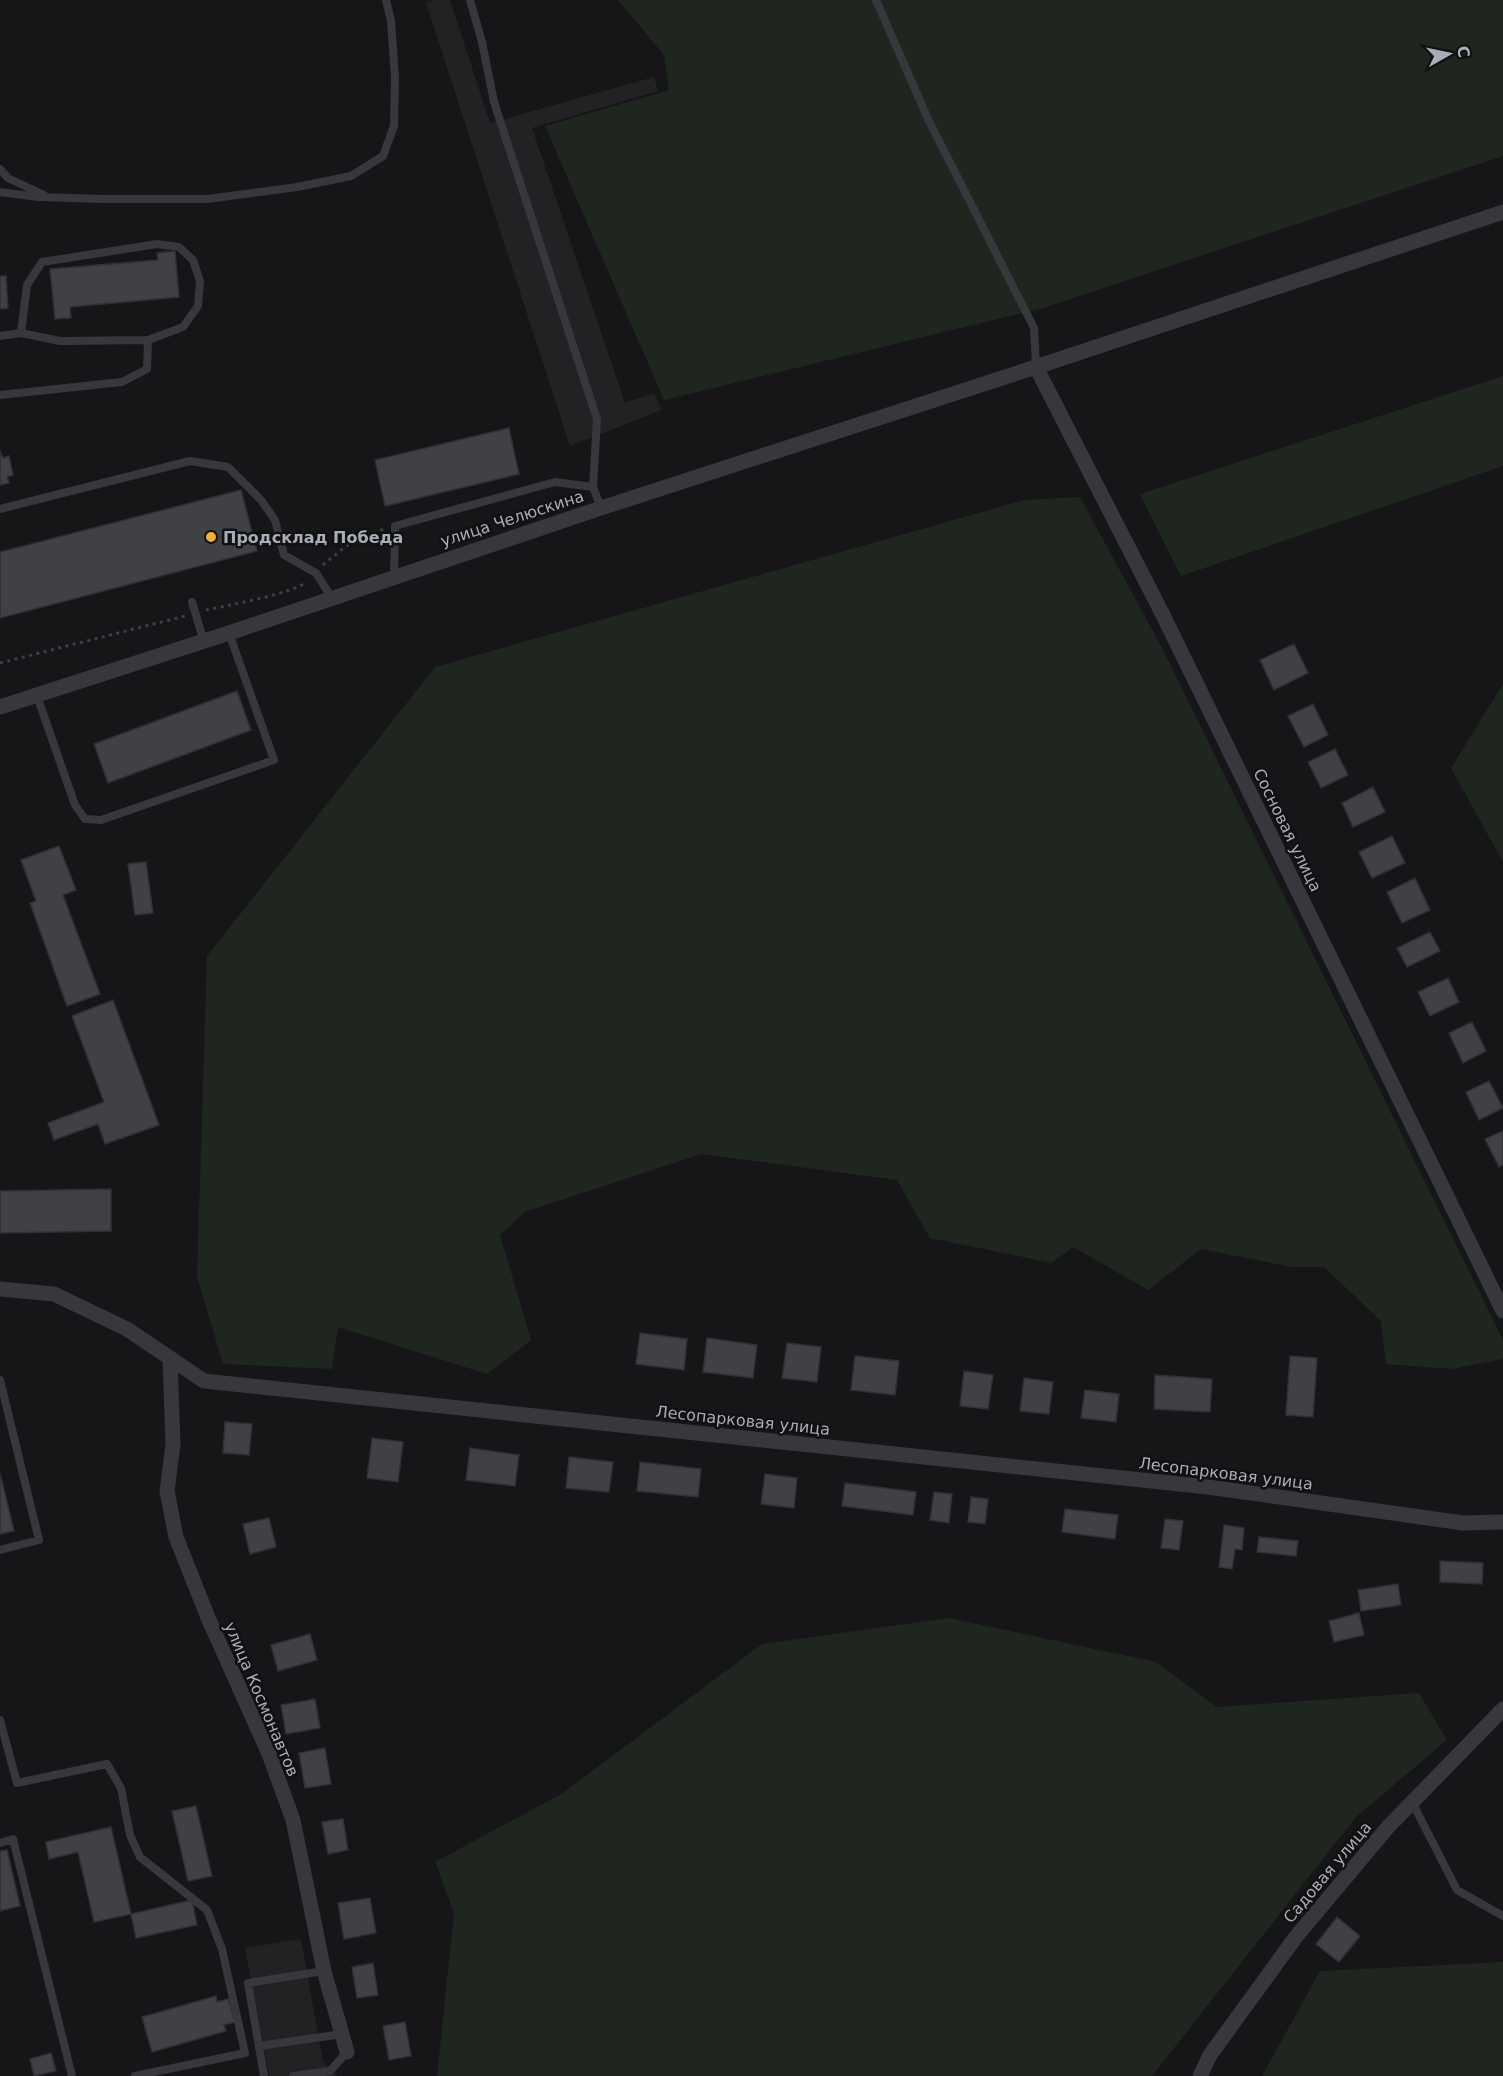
<svg xmlns="http://www.w3.org/2000/svg" width="1503" height="2076" font-family="'DejaVu Sans',sans-serif">
  <style>
    .built { fill: #222225 }
    .green { fill: #1e261f }
    .building { fill: #404145; stroke: #303034; stroke-width: 1.5 }
    .lines { fill: none; stroke-linecap: round; stroke-linejoin: round }
    .path { stroke: #3d3f44; stroke-width: 3; stroke-dasharray: 3 4.5; stroke-linecap: butt }
    .lane { stroke: #37383d; stroke-width: 8 }
    .street { stroke: #37383d; stroke-width: 15 }
    .poi-dot { fill: #f2b134; stroke: #111113; stroke-width: 2 }
    .labels { text-anchor: middle; stroke-width: 5; stroke-linejoin: round; paint-order: stroke }
    .street-label { font-size: 16px; fill: #a8adb8; stroke: #111113 }
    .poi-label { font-size: 16px; font-weight: bold; fill: #a8adb8; stroke: #111113; text-anchor: start }
  </style>
  <rect width="100%" height="100%" fill="#161618"/>
  <path class="built" d="M 434,0 L 450,0 L 490,123 L 654,77 L 658,91 L 532,128 L 625,403 L 654,393 L 662,410 L 570,446 L 426,3 Z
    M 301,1939 L 323,2062 L 338,2076 L 269,2076 L 245,1948 Z"/>
  <path class="green" d="M 618,0 L 1503,0 L 1503,156 L 1043,308 L 664,400 L 545,126 L 669,90 L 664,55 Z
    M 1503,376 L 1503,466 L 1181,576 L 1140,494 Z
    M 1080,497 L 1162,648 L 1503,1340 L 1503,1359 L 1452,1369 L 1386,1364 L 1381,1321 L 1324,1267 L 1292,1267 L 1201,1249 L 1148,1290 L 1073,1247 L 1052,1263 L 930,1238 L 897,1180 L 701,1154 L 525,1212 L 500,1235 L 531,1340 L 487,1374 L 338,1327 L 332,1369 L 223,1364 L 197,1277 L 207,956 L 435,667 L 1024,500 Z
    M 1503,684 L 1503,862 L 1451,768 Z
    M 949,1618 L 1156,1662 L 1217,1707 L 1419,1693 L 1447,1740 L 1356,1817 L 1152,2076 L 437,2076 L 454,1913 L 435,1862 L 563,1793 L 762,1644 Z
    M 1503,1962 L 1503,2076 L 1262,2076 L 1320,1971 Z"/>
  <path class="building" d="M 175,251 L 179,297 L 70,307 L 71,318 L 55,319 L 50,269 L 158,260 L 157,253 Z
    M 0,276 L 6,276 L 8,308 L 0,309 Z
    M 509,428 L 519,474 L 385,506 L 375,460 Z
    M 0,450 L 3,458 L 9,456 L 13,475 L 7,477 L 9,483 L 0,485 Z
    M 241,490 L 257,551 L 0,618 L 0,552 Z
    M 1294,644 L 1308,673 L 1274,690 L 1260,660 Z
    M 237,691 L 251,730 L 108,783 L 94,744 Z
    M 1313,704 L 1328,735 L 1304,747 L 1288,716 Z
    M 1335,749 L 1348,775 L 1321,788 L 1308,762 Z
    M 1373,787 L 1385,812 L 1353,827 L 1342,803 Z
    M 1392,836 L 1405,863 L 1372,878 L 1359,852 Z
    M 59,846 L 76,890 L 63,895 L 100,994 L 67,1006 L 30,903 L 36,901 L 21,860 Z
    M 146,862 L 153,913 L 135,915 L 128,864 Z
    M 1415,878 L 1430,910 L 1402,923 L 1387,892 Z
    M 1430,932 L 1440,951 L 1407,967 L 1397,948 Z
    M 1448,978 L 1459,1002 L 1430,1016 L 1418,992 Z
    M 113,1000 L 159,1125 L 105,1144 L 98,1124 L 54,1140 L 48,1123 L 104,1102 L 72,1016 Z
    M 1472,1022 L 1486,1051 L 1463,1063 L 1449,1033 Z
    M 1489,1081 L 1503,1108 L 1479,1120 L 1466,1092 Z
    M 1503,1131 L 1503,1165 L 1499,1167 L 1485,1139 Z
    M 111,1189 L 111,1231 L 0,1233 L 0,1191 Z
    M 640,1333 L 687,1339 L 684,1370 L 636,1364 Z
    M 707,1338 L 757,1345 L 753,1378 L 703,1372 Z
    M 787,1343 L 821,1347 L 817,1382 L 782,1378 Z
    M 855,1356 L 899,1361 L 895,1395 L 851,1390 Z
    M 1290,1356 L 1317,1358 L 1313,1417 L 1286,1415 Z
    M 964,1371 L 993,1375 L 988,1409 L 960,1406 Z
    M 1155,1375 L 1212,1379 L 1210,1412 L 1154,1409 Z
    M 1024,1378 L 1053,1382 L 1049,1414 L 1020,1411 Z
    M 1085,1390 L 1119,1394 L 1116,1422 L 1081,1418 Z
    M 225,1422 L 252,1424 L 249,1455 L 223,1453 Z
    M 372,1438 L 403,1442 L 398,1482 L 367,1478 Z
    M 470,1448 L 519,1455 L 515,1486 L 466,1480 Z
    M 569,1457 L 613,1462 L 609,1492 L 566,1488 Z
    M 640,1462 L 701,1469 L 698,1497 L 637,1491 Z
    M 0,1473 L 14,1531 L 0,1534 Z
    M 765,1474 L 797,1478 L 794,1508 L 761,1504 Z
    M 845,1483 L 916,1492 L 913,1515 L 842,1506 Z
    M 934,1492 L 952,1494 L 949,1523 L 930,1520 Z
    M 971,1497 L 988,1499 L 985,1524 L 968,1522 Z
    M 1065,1509 L 1118,1515 L 1115,1539 L 1062,1532 Z
    M 269,1518 L 276,1547 L 250,1554 L 243,1524 Z
    M 1165,1519 L 1183,1521 L 1179,1550 L 1161,1548 Z
    M 1224,1525 L 1244,1528 L 1242,1550 L 1235,1549 L 1232,1569 L 1219,1567 Z
    M 1259,1537 L 1298,1541 L 1296,1556 L 1257,1552 Z
    M 1440,1561 L 1483,1563 L 1482,1584 L 1440,1582 Z
    M 1398,1584 L 1401,1605 L 1361,1611 L 1358,1590 Z
    M 1359,1613 L 1364,1635 L 1334,1642 L 1329,1621 Z
    M 310,1634 L 317,1660 L 278,1671 L 271,1645 Z
    M 315,1699 L 320,1728 L 286,1734 L 281,1705 Z
    M 325,1748 L 331,1784 L 305,1788 L 299,1753 Z
    M 196,1806 L 212,1876 L 188,1881 L 172,1811 Z
    M 343,1819 L 348,1850 L 328,1854 L 322,1822 Z
    M 111,1827 L 131,1914 L 94,1922 L 78,1852 L 49,1859 L 46,1842 Z
    M 7,1850 L 20,1906 L 0,1911 L 0,1851 Z
    M 370,1898 L 376,1933 L 344,1939 L 338,1903 Z
    M 192,1900 L 197,1925 L 136,1938 L 131,1914 Z
    M 1337,1917 L 1360,1936 L 1339,1962 L 1316,1944 Z
    M 373,1963 L 378,1995 L 357,1998 L 352,1967 Z
    M 216,1996 L 217,2002 L 228,1999 L 235,2022 L 224,2025 L 226,2031 L 152,2052 L 142,2017 Z
    M 405,2022 L 411,2056 L 389,2060 L 383,2026 Z
    M 51,2053 L 56,2071 L 34,2076 L 30,2059 Z"/>
  <g class="lines">
    <path class="path" d="M 323,565 L 346,546 L 384,529
      M 206,610 C 225,606 295,593 306,582
      M 0,663 L 185,616"/>
    <path class="lane" d="M 470,0 L 482,42 L 494,102 L 597,419 L 593,487 L 601,508
      M 876,0 L 928,119 L 1034,328 L 1036,367
      M 0,169 L 8,178 L 44,195
      M 0,192 L 38,197 L 104,199 L 207,199 L 297,187 L 351,176 L 383,156 L 394,126 L 395,77 L 391,21 L 386,0
      M 0,336 L 21,333 L 60,341 L 148,340 L 183,327 L 198,306 L 200,281 L 193,260 L 179,247 L 157,244 L 42,262 L 27,285 L 21,333
      M 0,395 L 122,382 L 147,369 L 148,340
      M 0,509 L 190,461 L 228,467 L 261,500 L 275,520 L 284,555 L 316,573 L 332,598
      M 394,577 L 395,526 L 555,482 L 593,487
      M 192,602 L 204,642
      M 37,696 L 75,805 L 85,819 L 101,820 L 274,760 L 229,633
      M 0,1380 L 39,1540 L 0,1550
      M 0,1720 L 17,1783 L 107,1764 L 121,1788 L 130,1835 L 140,1857 L 207,1910 L 222,1949 L 245,2053 L 135,2076
      M 1412,1802 L 1457,1890 L 1503,1916
      M 0,1843 L 13,1839 L 72,2076
      M 259,2046 L 342,2034
      M 264,2076 L 248,1983 L 324,1971
      M 293,2076 L 330,2071 L 347,2052"/>
    <path class="street" d="M 1036,367 L 1163,615 L 1503,1311
      M 0,707 L 229,633 L 601,508 L 1036,367 L 1503,212
      M 0,1289 L 54,1294 L 127,1329 L 204,1381 L 1208,1487 L 1463,1523 L 1503,1522
      M 170,1358 L 173,1445 L 167,1491 L 176,1537 L 209,1620 L 269,1754 L 293,1820 L 324,1971 L 347,2052
      M 1200,2076 L 1210,2055 L 1295,1938 L 1388,1827 L 1503,1709"/>
  </g>
  <circle class="poi-dot" cx="211" cy="537" r="6"/>
  <g class="labels">
    <g class="street-label">
      <text transform="translate(512 518) rotate(-18)" y="6">улица Челюскина</text>
      <text transform="translate(1288 830) rotate(64)" y="6">Сосновая улица</text>
      <text transform="translate(743 1420) rotate(6)" y="6">Лесопарковая улица</text>
      <text transform="translate(1226 1473) rotate(7)" y="6">Лесопарковая улица</text>
      <text transform="translate(262 1699) rotate(67)" y="6">улица Космонавтов</text>
      <text transform="translate(1327 1872) rotate(-50)" y="6">Садовая улица</text>
    </g>
    <g class="poi-label">
      <text x="223" y="543">Продсклад Победа</text>
    </g>
  </g>
  <g transform="translate(1449 54) rotate(81)" stroke="#111113" stroke-width="4.5" paint-order="stroke">
  <path d="M0-4.5L10 22L0 15L-10 22Z" fill="#a8adb8"/>
  <text y="-9" font-size="16" font-weight="bold" text-anchor="middle" fill="#a8adb8">С</text>
  </g>
</svg>
